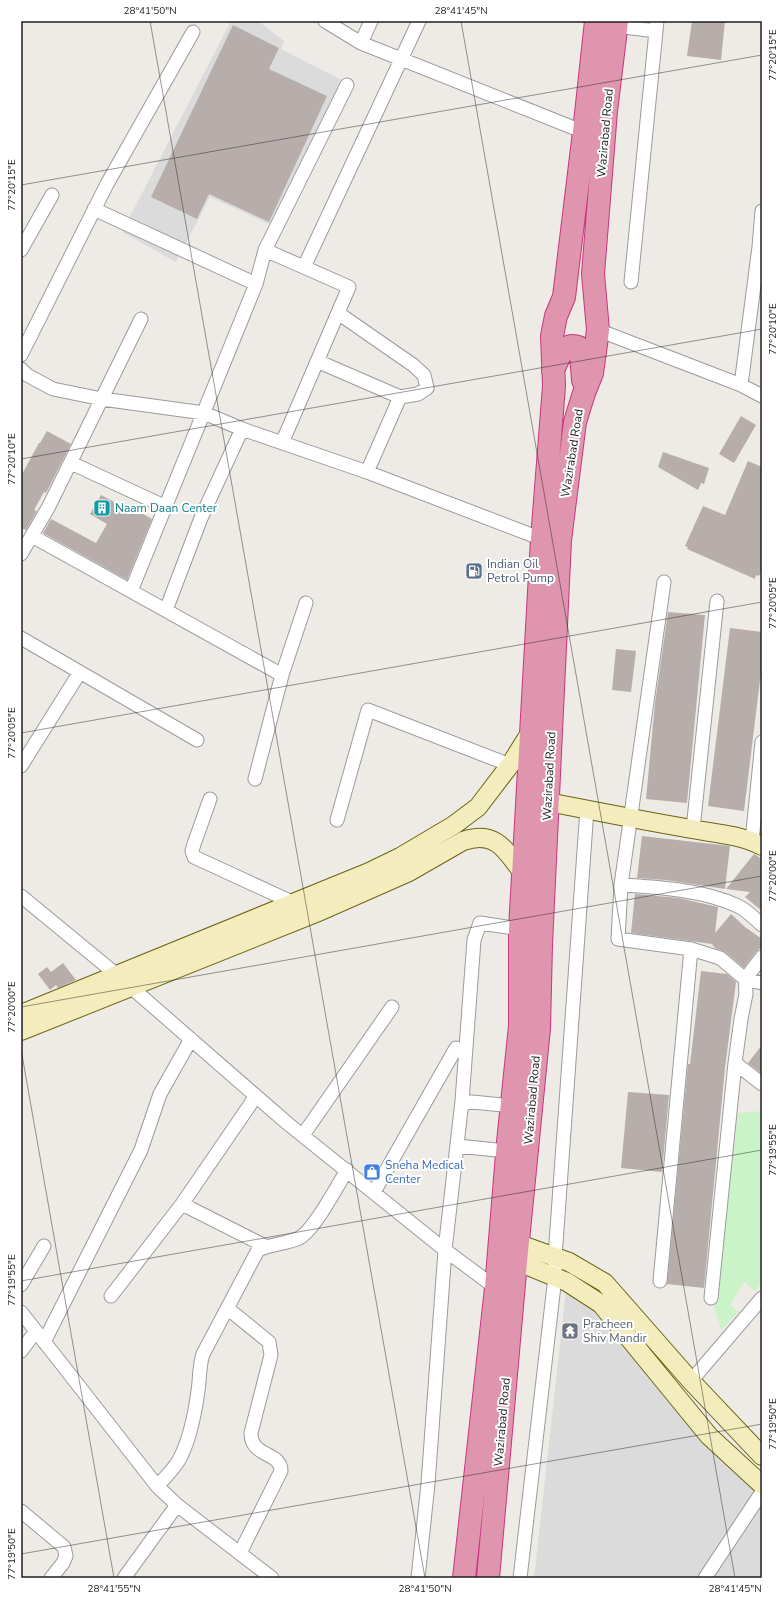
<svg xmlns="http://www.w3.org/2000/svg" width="783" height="1599" font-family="'Nunito Sans',sans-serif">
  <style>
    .residential { fill: #dcdbdb }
    .park { fill: #caf4c7 }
    .building { fill: #b7aeab }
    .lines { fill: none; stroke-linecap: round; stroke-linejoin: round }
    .street-casing { stroke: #9b9b9b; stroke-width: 15 }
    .secondary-casing { stroke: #6a6610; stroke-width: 20 }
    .highway-casing { stroke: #c8367f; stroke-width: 24 }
    .street { stroke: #fff; stroke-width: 13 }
    .secondary { stroke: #f3edbe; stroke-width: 18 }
    .highway { stroke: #de95ad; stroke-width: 22 }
    .ticks { fill: none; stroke: #1e1e1e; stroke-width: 1; stroke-opacity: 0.45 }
    .labels { text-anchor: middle; stroke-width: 4; stroke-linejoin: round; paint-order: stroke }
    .street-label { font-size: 12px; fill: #1e1e1e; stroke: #fff }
    .culture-label { font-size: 12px; fill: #0d838f; stroke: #fff; text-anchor: start }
    .service-label { font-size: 12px; fill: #4e5e75; stroke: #fff; text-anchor: start }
    .shop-label { font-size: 12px; fill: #366cbe; stroke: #fff; text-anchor: start }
    .worship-label { font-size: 12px; fill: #5b616d; stroke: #fff; text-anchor: start }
    .neatline { fill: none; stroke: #1e1e1e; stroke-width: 1.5 }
    .ticks-label { font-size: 10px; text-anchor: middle; fill: #1e1e1e }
  </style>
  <rect width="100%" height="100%" fill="#eeeae5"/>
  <path class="residential" d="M 231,21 L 258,21 L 284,41 L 281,49 L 342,80 L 275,227 L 210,197 L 176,262 L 122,232 Z
    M 567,1282 L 601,1304 L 762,1485 L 762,1578 L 534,1578 Z"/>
  <path class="park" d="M 762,1111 L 762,1282 L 755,1291 L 744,1282 L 730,1305 L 739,1312 L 721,1330 L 714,1306 L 738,1113 Z"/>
  <path class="building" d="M 692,21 L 725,21 L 721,60 L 687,56 Z
    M 233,25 L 279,48 L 269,69 L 327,96 L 269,222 L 209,194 L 197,219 L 151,197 Z
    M 741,416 L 756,425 L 734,463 L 719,454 Z
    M 47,431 L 71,444 L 46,493 L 44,492 L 34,510 L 37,511 L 26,530 L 21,528 L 21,476 L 39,443 L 40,443 Z
    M 663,452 L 709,468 L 704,484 L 701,483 L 698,490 L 658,467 Z
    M 748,461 L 762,467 L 762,570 L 759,576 L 756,575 L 755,579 L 687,549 L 688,547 L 685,546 L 703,506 L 725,515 Z
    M 101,495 L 129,510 L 131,507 L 152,519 L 127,580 L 43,533 L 51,519 L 96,543 L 107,524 L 90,514 Z
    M 668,612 L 705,615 L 687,803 L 646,799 L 655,703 Z
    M 730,628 L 762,632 L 762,664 L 744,811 L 708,806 Z
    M 616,649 L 636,651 L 631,692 L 612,690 Z
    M 642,836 L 730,846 L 725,889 L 666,880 L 637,878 Z
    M 754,854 L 762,859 L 762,911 L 745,897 L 750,892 L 726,889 Z
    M 635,894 L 679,898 L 718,907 L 715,933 L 731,914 L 745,927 L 762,939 L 762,947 L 756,952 L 744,968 L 725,952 L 715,948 L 712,944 L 631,933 Z
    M 63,963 L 76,980 L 58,988 L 56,985 L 50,990 L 38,974 L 47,967 L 51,972 Z
    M 701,971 L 727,974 L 736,982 L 725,1068 L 704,1288 L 667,1284 L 688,1064 L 690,1064 Z
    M 762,1045 L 762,1074 L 748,1063 Z
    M 628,1092 L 669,1095 L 662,1172 L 621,1168 Z"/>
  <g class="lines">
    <g class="street-casing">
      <path id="street" d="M 325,21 L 361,43 L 584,132
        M 616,26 L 656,31
        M 361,43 L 371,21
        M 94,209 L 256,284
        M 21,250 L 52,195
        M 265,250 L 349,287 L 282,443
        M 304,267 L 419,21
        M 631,282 L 657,21
        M 598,330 L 741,385 L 762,396
        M 21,355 L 107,184 L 193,32
        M 317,361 L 400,397 L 418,394 L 427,388 L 424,375 L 413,365 L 338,313
        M 21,369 L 27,375 L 53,389 L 102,399 L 204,413 L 242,429 L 367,472 L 542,539
        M 741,385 L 759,247 L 762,211
        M 71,463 L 166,507
        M 367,472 L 400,397
        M 32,536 L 282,675
        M 21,554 L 48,508 L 141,319
        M 664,582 L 621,885 L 618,939 L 691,949 L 720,958 L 745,979 L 762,983
        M 131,591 L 256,284 L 265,250 L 347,85
        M 166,610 L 201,518 L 242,429
        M 21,638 L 197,740
        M 21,766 L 80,672
        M 255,779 L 282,675 L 306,603
        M 210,799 L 194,844 L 192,851 L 194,857 L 294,903
        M 337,820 L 368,710 L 510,765
        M 693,829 L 717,601
        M 752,841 L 762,742
        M 621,885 C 658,887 704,890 738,906 C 747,910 755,919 762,925
        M 21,896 L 117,975 L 287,1123 L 445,1250 L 496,1288
        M 735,1063 L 762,1084
        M 462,1101 L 512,1106
        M 303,1135 L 392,1007
        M 457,1146 L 507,1151
        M 374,1192 L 456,1048
        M 182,1204 L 265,1246
        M 660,1281 L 691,949
        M 21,1285 L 44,1246
        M 111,1296 L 182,1204 L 256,1096
        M 711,1298 L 735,1063 L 741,1019 L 746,994 L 745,979 L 762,957
        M 227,1308 L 269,1342 L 271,1355 L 251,1433 C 251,1458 281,1451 281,1471 L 240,1553
        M 21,1312 L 157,1486 L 177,1505 L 272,1578
        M 44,1342 L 141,1150 L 160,1094 L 191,1039
        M 21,1351 L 36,1331
        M 691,1381 L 762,1298
        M 157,1486 C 165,1478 173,1470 179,1460 C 190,1440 195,1413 198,1391 C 200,1378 199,1366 203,1354 L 258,1250 C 271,1244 286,1244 299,1238 C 313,1232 338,1185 347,1170
        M 21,1511 L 64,1547 L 66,1556 L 63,1563 L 51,1578
        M 124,1578 L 177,1505
        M 418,1578 L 428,1484 L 445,1250 L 462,1101 L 474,940 L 480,923 L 520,929
        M 520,1578 L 555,1277 L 555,1257 L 587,809
        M 705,1578 L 762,1492"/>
    </g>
    <g class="secondary-casing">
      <path id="secondary" d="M 548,802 C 594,811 640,820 686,828 C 711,833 739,834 762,846
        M 21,1014 L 369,872 L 400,857 L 422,844 L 454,825 L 478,807 L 510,765 L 530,733
        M 21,1031 L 316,913 L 409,872 L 463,841 C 495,830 505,849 522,872
        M 519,1244 L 569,1262 L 605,1283 L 691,1381 L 762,1456
        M 516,1261 L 567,1282 L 601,1304 L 709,1436 L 762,1485"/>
    </g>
    <g class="highway-casing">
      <path id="highway" d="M 553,371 C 557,361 563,341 578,347 L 581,354 L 583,380
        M 464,1578 L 496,1288 L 508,1142 L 520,1026 L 520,929 L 542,539 L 554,386 L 552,336 L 556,316 L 564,297 L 584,132 L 596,21
        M 488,1578 L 516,1261 L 539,1028 L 541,945 L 560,540 L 575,422 L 584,393 L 592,373 L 598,330 L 593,274 L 606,111 L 617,21"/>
    </g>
    <use href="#street" class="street"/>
    <use href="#secondary" class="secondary"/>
    <use href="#highway" class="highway"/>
  </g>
  <path class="ticks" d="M 150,21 L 425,1578M 461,21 L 735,1578M 21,185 L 762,55M 21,459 L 762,329M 21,733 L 762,602M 21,1007 L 762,876M 21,1049 L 114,1578M 21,1281 L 762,1150M 21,1554 L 762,1424"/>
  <defs>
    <g id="building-square" transform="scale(0.9)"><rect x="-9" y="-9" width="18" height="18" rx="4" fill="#0f9aa8" stroke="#fff"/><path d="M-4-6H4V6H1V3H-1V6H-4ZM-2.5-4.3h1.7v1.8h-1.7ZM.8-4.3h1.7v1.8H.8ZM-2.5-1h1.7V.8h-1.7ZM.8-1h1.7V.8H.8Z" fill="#fff"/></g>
    <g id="fuel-square" transform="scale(0.9)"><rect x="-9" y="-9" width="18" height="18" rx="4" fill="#5c6f8a" stroke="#fff"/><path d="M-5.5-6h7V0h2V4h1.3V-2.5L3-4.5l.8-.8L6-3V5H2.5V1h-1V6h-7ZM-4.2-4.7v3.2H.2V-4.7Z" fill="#fff"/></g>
    <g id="shop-square" transform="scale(0.9)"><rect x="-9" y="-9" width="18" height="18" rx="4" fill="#3f7fe0" stroke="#fff"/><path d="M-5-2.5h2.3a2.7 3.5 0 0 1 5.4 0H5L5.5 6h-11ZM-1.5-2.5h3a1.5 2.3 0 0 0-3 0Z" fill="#fff"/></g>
    <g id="temple-square" transform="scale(0.9)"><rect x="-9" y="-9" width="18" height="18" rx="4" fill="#6b7280" stroke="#fff"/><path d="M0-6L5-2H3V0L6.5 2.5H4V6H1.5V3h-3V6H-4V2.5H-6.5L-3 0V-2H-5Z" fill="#fff"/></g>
  </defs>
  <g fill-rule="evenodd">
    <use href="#building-square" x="102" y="508"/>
    <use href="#fuel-square" x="474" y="571"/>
    <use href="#shop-square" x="372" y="1172"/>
    <use href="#temple-square" x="570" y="1331"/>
  </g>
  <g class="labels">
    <g class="street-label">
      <text transform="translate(605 133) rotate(-85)" y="4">Wazirabad Road</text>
      <text transform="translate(572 453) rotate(-81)" y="4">Wazirabad Road</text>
      <text transform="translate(549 776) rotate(-87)" y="4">Wazirabad Road</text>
      <text transform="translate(532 1100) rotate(-85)" y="4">Wazirabad Road</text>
      <text transform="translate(502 1422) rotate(-85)" y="4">Wazirabad Road</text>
    </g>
    <g class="culture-label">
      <text x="115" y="512">Naam Daan Center</text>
    </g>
    <g class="service-label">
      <text x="487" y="568">Indian Oil<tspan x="487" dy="14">Petrol Pump</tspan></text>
    </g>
    <g class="shop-label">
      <text x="385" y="1169">Sneha Medical<tspan x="385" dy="14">Center</tspan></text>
    </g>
    <g class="worship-label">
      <text x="583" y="1328">Pracheen<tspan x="583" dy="14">Shiv Mandir</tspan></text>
    </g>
  </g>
  <rect width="783" height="1599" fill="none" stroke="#ffffff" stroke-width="44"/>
  <rect x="22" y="22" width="739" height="1555" class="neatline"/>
  <g class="ticks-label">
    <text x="150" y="14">28°41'50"N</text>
    <text x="461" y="14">28°41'45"N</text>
    <text transform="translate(772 55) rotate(-90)" y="4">77°20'15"E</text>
    <text transform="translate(11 185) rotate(-90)" y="4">77°20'15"E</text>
    <text transform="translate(772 329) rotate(-90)" y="4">77°20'10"E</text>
    <text transform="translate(11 459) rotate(-90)" y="4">77°20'10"E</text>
    <text transform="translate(772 603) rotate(-90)" y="4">77°20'05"E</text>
    <text transform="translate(11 733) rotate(-90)" y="4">77°20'05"E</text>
    <text transform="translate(772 876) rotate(-90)" y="4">77°20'00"E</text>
    <text transform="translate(11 1007) rotate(-90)" y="4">77°20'00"E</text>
    <text transform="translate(772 1150) rotate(-90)" y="4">77°19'55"E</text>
    <text transform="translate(11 1280) rotate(-90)" y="4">77°19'55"E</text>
    <text transform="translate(772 1424) rotate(-90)" y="4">77°19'50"E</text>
    <text transform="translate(11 1554) rotate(-90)" y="4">77°19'50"E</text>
    <text x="114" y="1592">28°41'55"N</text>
    <text x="425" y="1592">28°41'50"N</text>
    <text x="735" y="1592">28°41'45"N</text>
  </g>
</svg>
